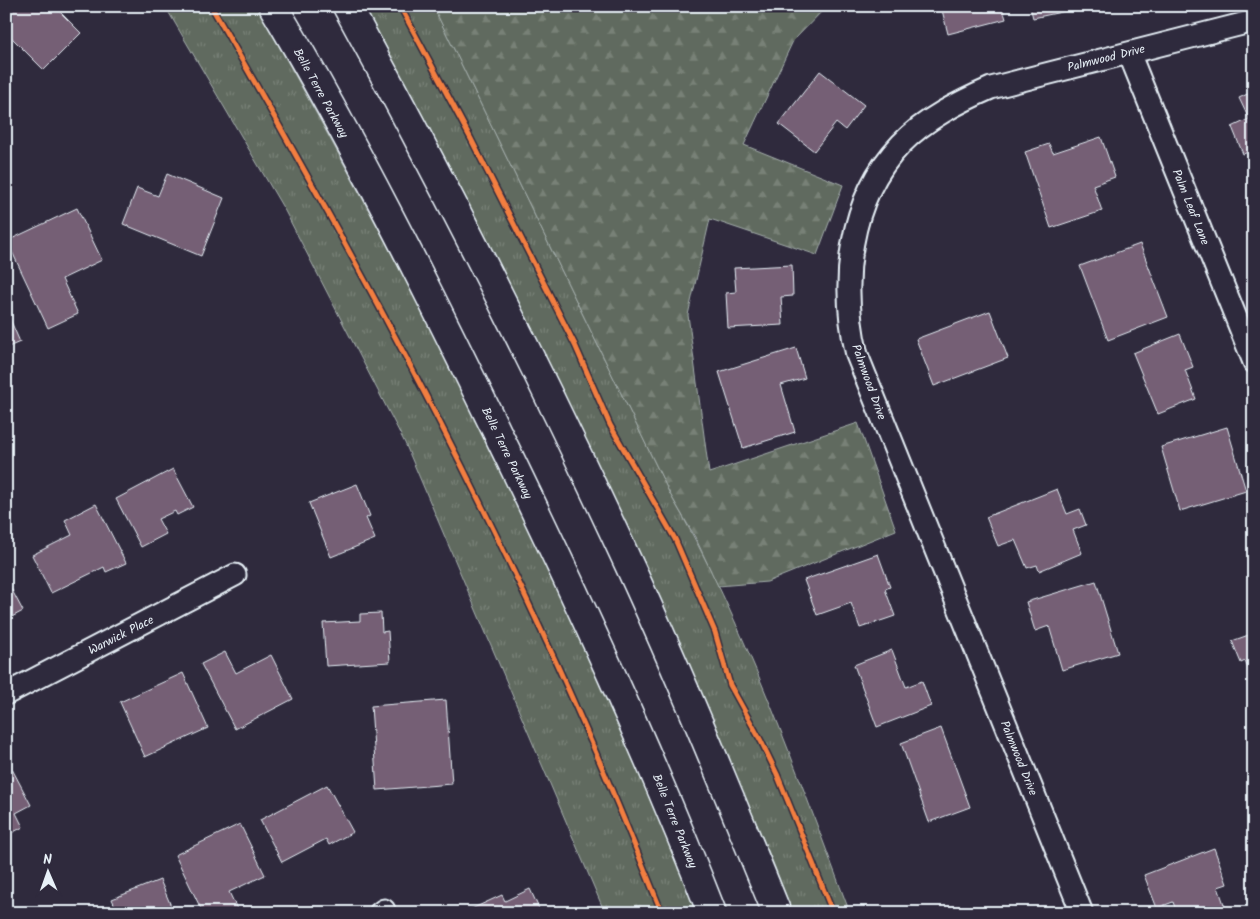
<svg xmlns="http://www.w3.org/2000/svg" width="1260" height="919" font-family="Kalam,sans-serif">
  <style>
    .grass { fill: url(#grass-tufts); stroke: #a4aeac }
    .forest { fill: url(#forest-firs); stroke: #a4aeac }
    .building { fill: #755e74; stroke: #e8f1f8 }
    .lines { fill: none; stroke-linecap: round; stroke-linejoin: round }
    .street-casing { stroke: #e8f1f8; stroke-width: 25 }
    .secondary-casing { stroke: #e8f1f8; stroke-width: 31 }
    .street { stroke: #2f2a3d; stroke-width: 21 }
    .secondary { stroke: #2f2a3d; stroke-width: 28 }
    .cycleway-casing { stroke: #2f2a3d; stroke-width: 8 }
    .cycleway { stroke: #f27e40; stroke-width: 5 }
    .labels { text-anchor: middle; stroke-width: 5; stroke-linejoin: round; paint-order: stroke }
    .street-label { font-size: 12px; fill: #e8f1f8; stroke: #2f2a3d }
  </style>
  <defs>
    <pattern id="grass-tufts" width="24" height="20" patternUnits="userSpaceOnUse" patternTransform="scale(1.25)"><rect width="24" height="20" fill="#616b5f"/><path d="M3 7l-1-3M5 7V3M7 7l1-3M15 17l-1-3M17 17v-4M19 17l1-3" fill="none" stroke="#788177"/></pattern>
    <pattern id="forest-firs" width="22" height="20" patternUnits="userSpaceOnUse" patternTransform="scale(1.25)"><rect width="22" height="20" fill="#616b5f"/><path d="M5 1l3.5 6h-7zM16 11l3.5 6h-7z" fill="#788177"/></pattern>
  </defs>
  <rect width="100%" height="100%" fill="#2f2a3d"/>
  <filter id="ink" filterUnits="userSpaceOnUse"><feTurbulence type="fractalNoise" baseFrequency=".02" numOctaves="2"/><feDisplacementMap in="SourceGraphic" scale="10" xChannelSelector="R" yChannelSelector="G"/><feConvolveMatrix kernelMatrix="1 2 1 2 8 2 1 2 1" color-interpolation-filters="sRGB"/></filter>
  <g filter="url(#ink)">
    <path class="grass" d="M 165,6 L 256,6 C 423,298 571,601 697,913 L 605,913 L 405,443 L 285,211 Z
      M 364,6 L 433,6 L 670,494 C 745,623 797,773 850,913 L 793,913 C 769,850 741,788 715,727 C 611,481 492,241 364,6 Z"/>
    <path class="forest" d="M 433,6 L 827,6 L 793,41 L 744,145 L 843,185 L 817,255 L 710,219 L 688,315 L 709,473 L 858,423 L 896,530 L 767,582 L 718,586 L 695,537 L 670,494 Z"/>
    <path class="building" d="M 6,6 L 61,6 L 57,9 L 81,33 L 44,70 L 6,32 Z
      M 941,6 L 1002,6 L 1006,19 L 948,34 Z
      M 1030,6 L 1085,6 L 1085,7 L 1033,18 Z
      M 820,71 L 864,105 L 845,130 L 836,123 L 814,151 L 779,124 Z
      M 1254,91 L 1254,150 L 1243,154 L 1232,127 L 1249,119 L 1239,98 Z
      M 1101,137 L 1115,177 L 1093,185 L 1102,211 L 1051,228 L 1025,152 L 1049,144 L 1053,153 Z
      M 167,174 L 224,198 L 201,256 L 123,224 L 137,188 L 158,196 Z
      M 77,208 L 102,260 L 62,279 L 78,314 L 48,328 L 7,241 Z
      M 1140,244 L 1168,317 L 1108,340 L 1080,266 Z
      M 792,265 L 793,296 L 781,297 L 783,325 L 728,328 L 726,293 L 736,292 L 734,268 Z
      M 6,310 L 20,342 L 6,348 Z
      M 990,311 L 1008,358 L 934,386 L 916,339 Z
      M 1180,334 L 1193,367 L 1185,370 L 1196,399 L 1158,414 L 1133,353 Z
      M 796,348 L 805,378 L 781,385 L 795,432 L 743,448 L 719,372 Z
      M 1227,427 L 1246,491 L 1180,511 L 1161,447 Z
      M 173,469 L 193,507 L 177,515 L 175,511 L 158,519 L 166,534 L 141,547 L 116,499 Z
      M 357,484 L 370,516 L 366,518 L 375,539 L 331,557 L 309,503 Z
      M 1057,489 L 1067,514 L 1080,509 L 1086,525 L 1073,530 L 1082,553 L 1039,571 L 1037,565 L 1027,568 L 1015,540 L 998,546 L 986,517 Z
      M 96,504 L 126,563 L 106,572 L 104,567 L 51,593 L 32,555 L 72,535 L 65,520 Z
      M 878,554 L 890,587 L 885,589 L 895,616 L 860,628 L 851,603 L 817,615 L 804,580 Z
      M 6,579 L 23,611 L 6,620 Z
      M 1096,581 L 1118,653 L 1062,670 L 1049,626 L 1035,631 L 1026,602 Z
      M 381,613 L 382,632 L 388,631 L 390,662 L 326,666 L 323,623 L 360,621 L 360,614 Z
      M 1254,633 L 1254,683 L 1245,661 L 1241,663 L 1232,641 Z
      M 892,650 L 906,687 L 922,681 L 931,706 L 877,727 L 854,665 Z
      M 225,652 L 236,673 L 271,655 L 293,699 L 235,729 L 201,664 Z
      M 183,673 L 208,728 L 145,757 L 120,702 Z
      M 446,700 L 452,784 L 377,790 L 371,706 Z
      M 941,728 L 970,807 L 929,822 L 901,743 Z
      M 12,769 L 31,805 L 16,813 L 23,827 L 6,836 L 6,772 Z
      M 327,785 L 353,832 L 329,845 L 326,839 L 282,862 L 260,820 Z
      M 240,824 L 265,875 L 229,892 L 238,911 L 203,913 L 175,855 Z
      M 1214,848 L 1227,884 L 1218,887 L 1227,913 L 1177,913 L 1173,902 L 1157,908 L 1144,875 Z
      M 160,880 L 174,913 L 118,913 L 112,899 Z
      M 530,889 L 541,913 L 465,912 L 502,895 L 505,901 Z"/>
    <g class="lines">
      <g class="street-casing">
        <path id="street" d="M 1129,53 L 1254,362
          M 6,694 L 235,575
          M 380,913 L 384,910
          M 1082,913 L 857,355 C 840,284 848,199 901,144 C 925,119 959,102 991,88 L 1254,21"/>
      </g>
      <g class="secondary-casing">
        <path id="secondary" d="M 273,6 C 355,144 427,288 497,432 C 574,590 648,749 712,913
          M 347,6 C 448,191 543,378 631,569 C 683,682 730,798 777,913"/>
      </g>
      <use href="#street" class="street"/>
      <use href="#secondary" class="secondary"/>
      <g class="cycleway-casing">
        <path id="cycleway" d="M 211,6 C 329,211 443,417 542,632 C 585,724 624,818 662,913
          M 400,6 L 471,139 L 575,345 L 610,425 L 675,539 L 715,632 L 730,685 L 761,741 L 777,774 L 833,913"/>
      </g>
      <use href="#cycleway" class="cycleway"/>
    </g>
  </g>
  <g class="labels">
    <g class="street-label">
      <text transform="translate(1106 58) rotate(-14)" y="4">Palmwood Drive</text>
      <text transform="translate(321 93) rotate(61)" y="4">Belle Terre Parkway</text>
      <text transform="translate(1191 207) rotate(68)" y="4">Palm Leaf Lane</text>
      <text transform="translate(869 382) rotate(70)" y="4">Palmwood Drive</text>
      <text transform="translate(507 453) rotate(64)" y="4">Belle Terre Parkway</text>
      <text transform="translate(121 635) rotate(-27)" y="4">Warwick Place</text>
      <text transform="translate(1019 758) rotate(68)" y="4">Palmwood Drive</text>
      <text transform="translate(675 821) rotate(68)" y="4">Belle Terre Parkway</text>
    </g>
  </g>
  <rect width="1260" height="919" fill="none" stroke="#2f2a3d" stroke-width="25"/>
  <rect x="12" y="12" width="1235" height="894" fill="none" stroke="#e8f1f8" stroke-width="2" filter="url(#ink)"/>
  <g transform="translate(48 872) rotate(358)" stroke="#2f2a3d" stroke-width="4" paint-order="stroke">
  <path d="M0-4L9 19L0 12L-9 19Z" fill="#e8f1f8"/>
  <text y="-8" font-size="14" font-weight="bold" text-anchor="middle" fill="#e8f1f8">N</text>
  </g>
</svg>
